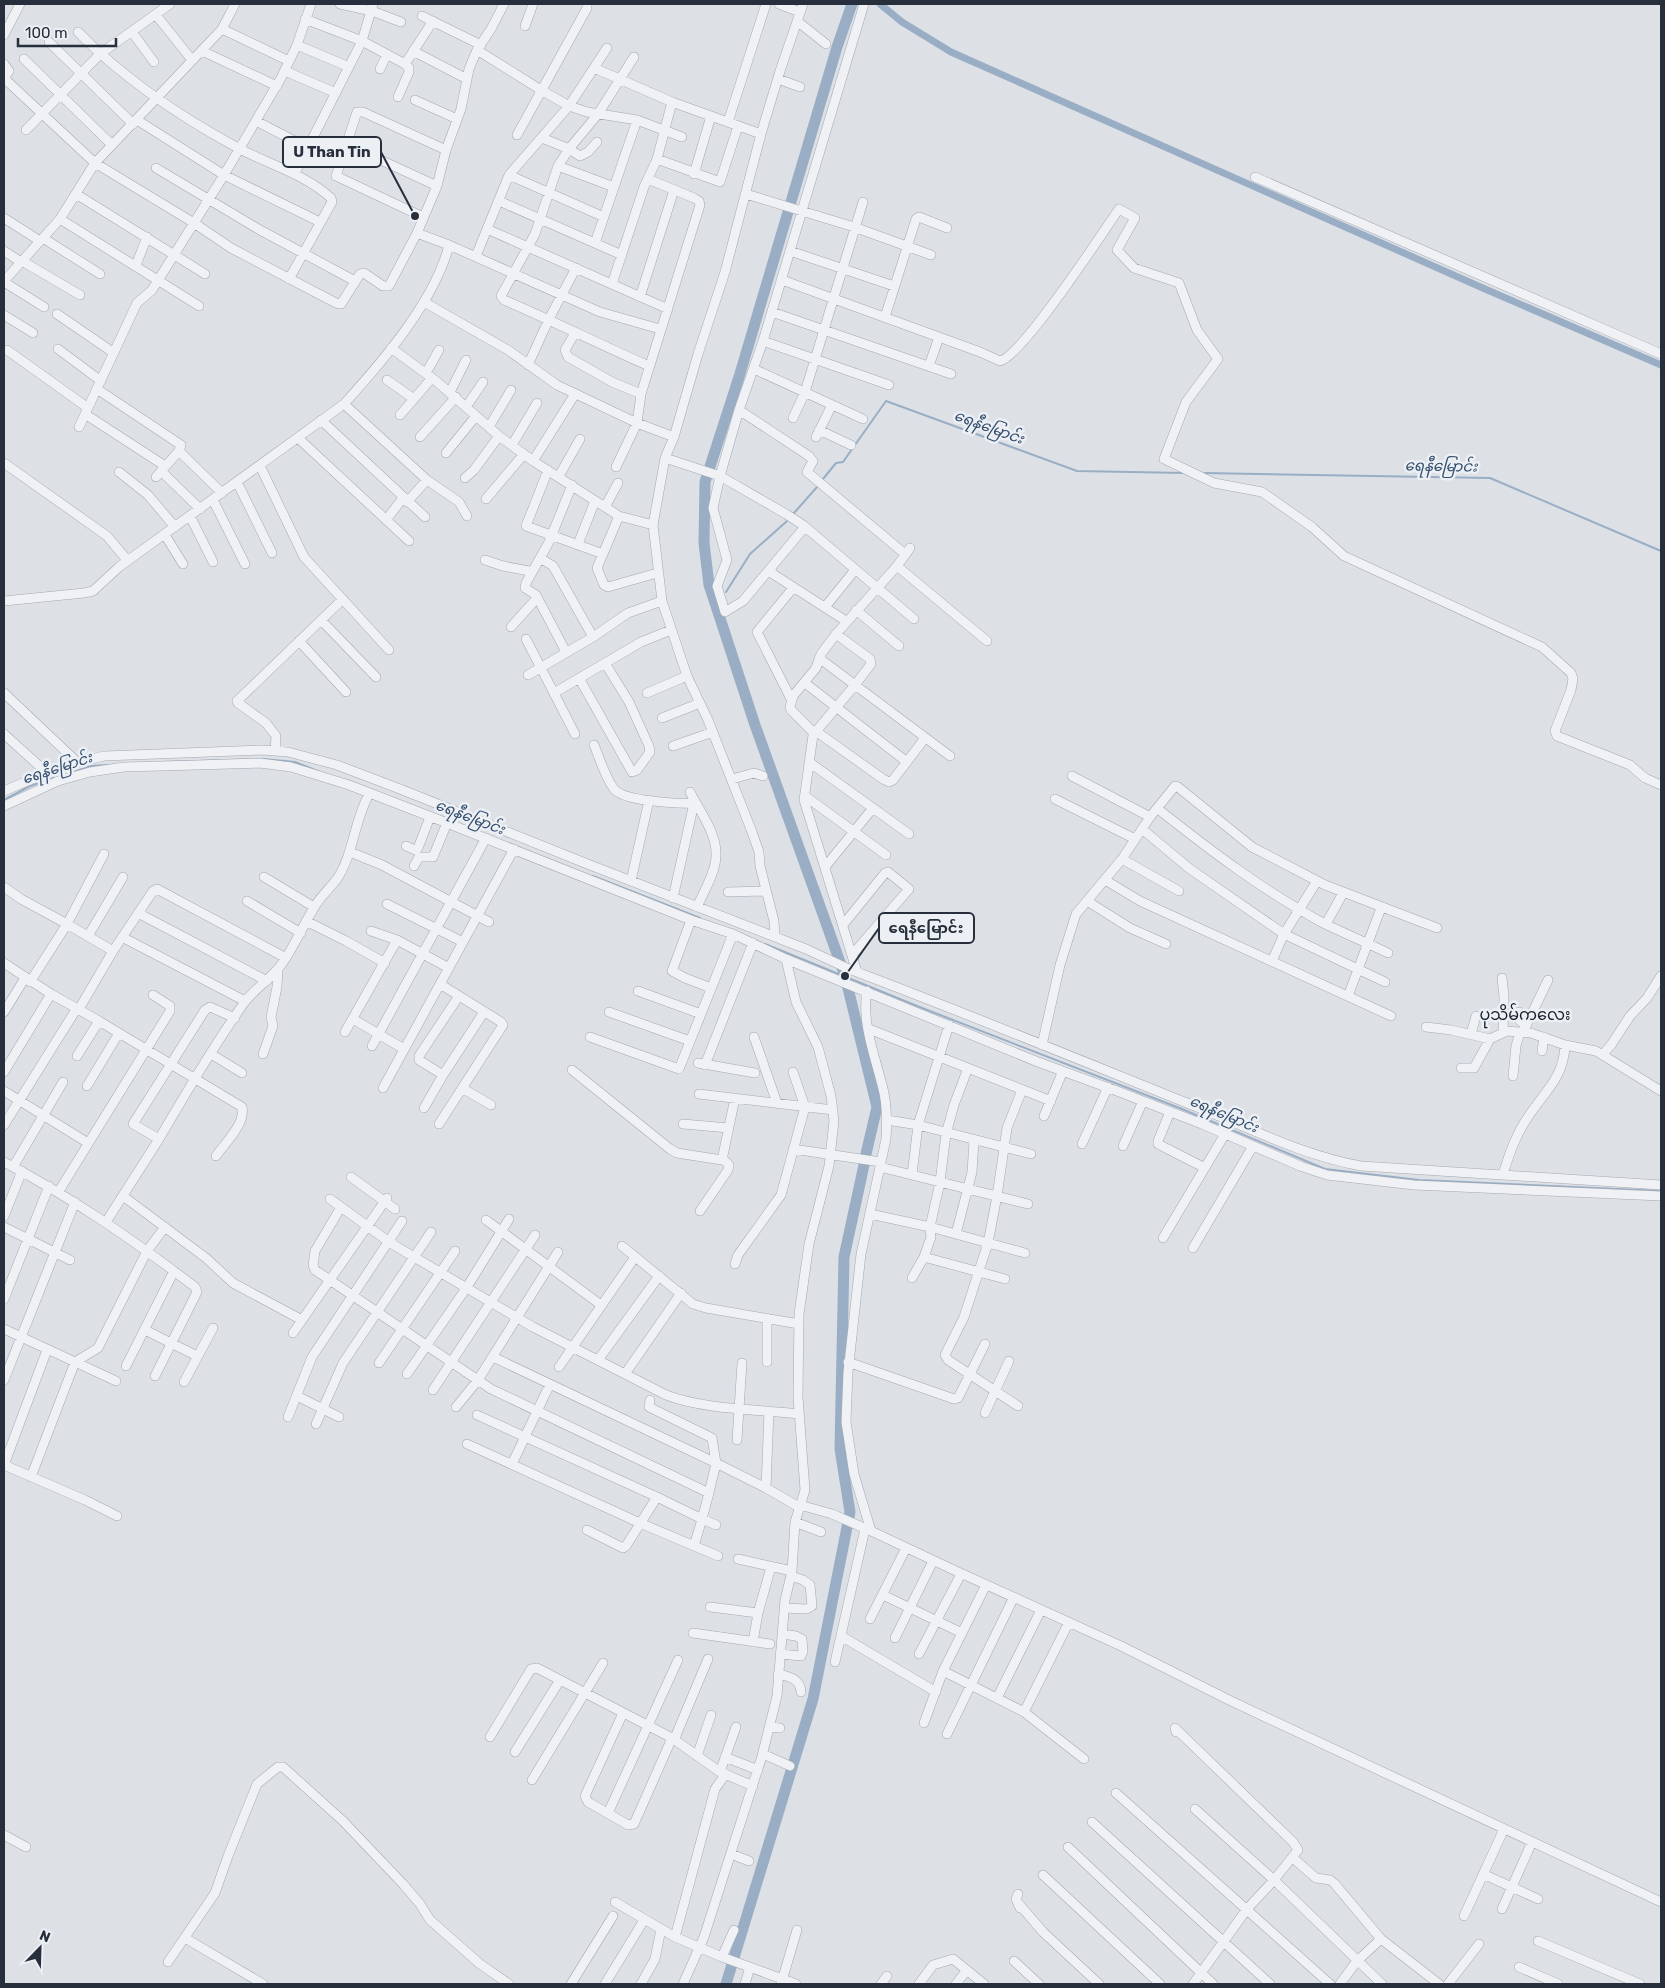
<svg xmlns="http://www.w3.org/2000/svg" width="1665" height="1988" font-family="Rubik,'Noto Sans Myanmar',sans-serif">
  <style>
    .lines { fill: none; stroke-linecap: round; stroke-linejoin: round }
    .stream { stroke: #99aec5; stroke-width: 2 }
    .canal { stroke: #99aec5; stroke-width: 7 }
    .river { stroke: #99aec5; stroke-width: 11 }
    .minor-casing { stroke: #a3a8b0; stroke-width: 10 }
    .minor { stroke: #f0f1f5; stroke-width: 9 }
    .labels { text-anchor: middle; stroke-width: 5; stroke-linejoin: round; paint-order: stroke }
    .water-label { font-size: 15px; font-style: italic; fill: #344e6e; stroke: #ecf0f4 }
    .quarter-label { font-size: 16px; fill: #1a202d; stroke: #ecf0f4 }
    .leader { fill: none; stroke: #272f3c; stroke-width: 2 }
    .callout-dot { fill: #272f3c; stroke: #ecf0f4; stroke-width: 2 }
    .callout { fill: #ecf0f4; stroke: #272f3c; stroke-width: 2 }
    .callout-label { font-size: 15px; text-anchor: middle; font-weight: bold; fill: #272f3c }
  </style>
  <rect width="100%" height="100%" fill="#dde1e6"/>
  <g class="lines">
    <path class="stream" d="M 1205,473 L 1490,478 L 1661,551
      M 823,479 L 836,463 L 843,462 L 886,401 L 1077,471 L 1184,473
      M 794,513 L 817,487
      M 726,592 L 750,554 L 787,521
      M 164,762 L 263,759 L 295,762 L 320,772
      M 68,774 L 91,766 L 107,765
      M 4,800 L 30,786 L 54,778
      M 593,876 L 700,918
      M 765,944 L 917,1006 L 1182,1109 L 1325,1169 L 1419,1180 L 1661,1191"/>
    <path class="canal" d="M 880,4 L 902,22 L 951,52 L 1485,289 L 1661,365"/>
    <path class="river" d="M 852,4 L 837,47 L 739,377 L 705,482 L 704,543 L 709,585 L 716,606 L 755,725 L 845,976 L 877,1107 L 866,1154
      M 726,1984 L 813,1699 L 850,1512 L 840,1449 L 844,1257 L 864,1165"/>
    <g class="minor-casing">
      <path id="minor" d="M 340,4 L 372,11 L 401,22
        M 779,4 L 800,12
        M 156,15 L 192,60
        M 422,16 L 481,45
        M 305,19 L 362,41 L 405,64 L 409,68 L 409,72 L 398,97
        M 797,21 L 826,44
        M 525,26 L 533,4
        M 222,29 L 289,61
        M 78,32 C 125,80 179,116 238,148 C 270,165 303,173 331,198 L 332,202 L 289,279
        M 132,32 L 154,62
        M 4,35 L 20,4
        M 49,42 L 133,124
        M 297,45 L 349,67
        M 477,50 L 541,90 L 569,106 L 587,112 L 637,120 L 682,137
        M 202,51 L 277,86
        M 413,51 L 467,79
        M 634,57 L 598,114 L 569,149 L 558,166 L 535,234 L 501,296 L 504,300 C 553,321 601,345 649,366
        M 24,59 L 112,145
        M 4,64 L 9,71 L 5,77 L 7,81 L 95,163 L 194,223 L 231,248 L 336,303 L 341,304 L 360,274 L 364,273 L 383,286 L 389,286 L 417,233
        M 405,64 L 433,21
        M 594,68 L 672,102 L 761,134
        M 380,69 L 387,54
        M 285,71 L 336,93
        M 778,79 L 800,87
        M 415,100 L 457,119
        M 137,120 L 224,175 L 320,222
        M 256,121 L 308,148
        M 728,122 L 766,4
        M 26,130 L 100,54 L 170,4
        M 517,135 L 587,8 L 587,4
        M 542,138 L 569,149 L 580,156 L 588,152 L 597,142
        M 346,144 L 437,186
        M 657,159 L 720,182 L 738,126
        M 558,166 L 614,187
        M 156,168 L 260,230 L 355,281
        M 295,173 L 362,41 L 373,4
        M 694,174 L 711,116
        M 509,175 L 604,217
        M 1255,177 L 1661,354
        M 76,194 L 205,274
        M 746,194 L 854,227 L 931,255
        M 499,201 L 622,255
        M 423,217 L 336,176 L 357,112 L 363,112 L 446,150
        M 4,218 L 40,241
        M 60,219 L 199,306
        M 487,229 L 668,309
        M 43,238 L 100,274
        M 595,243 L 637,120
        M 449,245 L 600,312 L 660,329
        M 4,251 L 21,262
        M 790,251 L 894,286
        M 476,256 L 509,175 L 569,106 L 607,48
        M 22,261 L 80,295
        M 136,265 L 147,237
        M 782,280 L 980,352 L 1000,361 C 1023,355 1101,235 1119,209 L 1135,218 L 1117,250 L 1134,268 L 1179,283 L 1197,330 L 1218,359 L 1186,402 L 1164,459 L 1214,483 L 1262,492 L 1312,527 L 1344,556 L 1542,647 L 1571,673 L 1573,679 L 1571,690 L 1555,731 L 1557,736 L 1630,765 L 1645,778 L 1661,785
        M 4,281 L 60,219 L 95,163 L 222,29 L 235,4
        M 4,282 L 44,307
        M 612,284 L 644,187 L 657,159 L 672,102
        M 640,297 L 674,190
        M 424,302 L 508,350 L 557,385 L 637,423 L 674,437
        M 772,312 L 951,374
        M 57,314 L 114,353
        M 4,315 L 33,333
        M 885,317 L 916,219 L 919,217 L 947,228
        M 575,333 L 565,350 L 568,357 L 612,382 L 641,394
        M 763,341 L 889,385
        M 391,348 L 436,381 L 499,436 L 533,461 L 619,516 L 653,525
        M 58,349 L 101,381
        M 7,350 L 88,408
        M 528,365 L 549,319 L 576,268
        M 929,366 L 939,337
        M 754,369 L 863,419
        M 426,373 L 439,350
        M 387,380 L 414,399
        M 97,389 L 181,445 L 179,451 L 156,477
        M 450,392 L 466,360
        M 344,404 L 427,480 L 459,502 L 467,516
        M 466,407 L 483,382
        M 739,410 L 809,456 L 813,461 L 807,472 L 905,554
        M 85,414 L 165,466
        M 400,415 L 432,378
        M 793,418 L 805,392 L 863,202
        M 321,420 L 425,517
        M 79,427 L 137,303 L 152,290 L 224,175 L 281,78 L 297,45 L 311,4
        M 489,427 L 511,390
        M 819,430 L 851,445
        M 420,437 L 456,397
        M 816,437 L 832,405
        M 298,438 L 409,541
        M 512,445 L 537,403
        M 179,451 L 222,493
        M 446,453 L 476,416
        M 665,458 L 720,476 L 786,514 L 803,525 L 914,619
        M 533,461 L 575,394
        M 4,463 L 107,536 L 127,560
        M 260,466 L 304,557 L 389,650
        M 616,467 L 637,423 L 641,394 L 700,205 L 699,201 L 694,198 L 648,179
        M 548,470 L 526,526 L 603,554
        M 161,471 L 200,509
        M 119,472 L 148,495 L 175,527
        M 559,476 L 580,439
        M 465,478 L 474,470 L 499,436
        M 237,482 L 272,553
        M 486,499 L 524,454
        M 213,500 L 245,564
        M 407,502 L 427,480
        M 605,507 L 618,483
        M 190,516 L 213,562
        M 619,516 L 597,568 L 604,585 L 608,587 L 657,573
        M 386,520 L 403,498
        M 804,528 L 743,601 L 725,612 L 717,586 L 727,560 L 713,508 L 720,476 L 739,410 L 763,341 L 864,4
        M 165,535 L 183,564
        M 578,544 L 595,501
        M 540,558 L 553,566 L 593,637
        M 485,560 L 503,566 L 529,571 L 530,576
        M 897,566 L 987,641
        M 771,570 L 773,574 L 846,621
        M 4,601 L 84,593 L 93,591 L 119,567 L 344,404 C 382,362 435,301 449,245 L 417,233 L 437,186 L 446,150 L 461,109 L 469,69 L 477,50 L 491,29 L 504,4
        M 825,607 L 855,570
        M 856,610 L 899,646
        M 321,620 L 376,677
        M 511,627 L 537,598
        M 526,639 L 575,734
        M 299,641 L 346,692
        M 566,652 L 536,595 L 525,588 L 526,583 L 549,542 L 572,485
        M 819,658 L 855,685 L 871,664 L 870,659 L 836,634
        M 528,675 L 593,637 L 628,613 L 662,601
        M 579,678 L 632,772 L 637,770 L 650,752 L 649,746 L 629,702 L 605,663
        M 805,683 L 907,762
        M 4,693 L 77,762
        M 554,693 L 641,642 L 671,630
        M 647,693 L 687,676
        M 791,699 L 757,632 L 793,588
        M 662,718 L 700,703
        M 817,732 L 883,779 L 889,782 L 893,780 L 925,738
        M 4,734 L 46,772
        M 815,734 L 791,710 L 790,707 L 793,696 L 816,668 L 821,654 L 836,634 L 897,566 L 910,548
        M 594,745 C 600,759 605,777 614,789 C 623,801 678,804 694,803 L 698,808
        M 673,746 L 713,732
        M 275,751 L 276,736 L 266,723 L 238,703 L 237,701 L 343,599
        M 809,762 L 909,834
        M 1072,776 L 1150,817
        M 732,779 L 754,773 L 763,776
        M 4,791 L 62,766 L 104,756 L 262,750 L 288,752 L 337,765 L 400,789 L 590,865 L 806,949 L 849,969 C 963,1012 1075,1058 1187,1103 C 1244,1125 1300,1155 1361,1166 L 1661,1185
        M 690,792 C 701,814 721,838 715,864 C 712,879 703,893 697,907
        M 805,796 L 886,855
        M 1055,799 L 1135,839
        M 4,806 L 58,781 L 90,772 L 124,767 L 197,765 L 260,763 L 291,767 L 349,785 L 447,823 L 691,920 L 733,934 L 786,959 L 796,1002 L 818,1047 L 831,1096 L 834,1121 L 829,1166 L 809,1244 L 799,1314 L 798,1397 L 805,1490 L 795,1522 L 792,1571 L 785,1600 L 777,1696 L 762,1756 L 704,1937 L 683,1984
        M 1158,809 C 1211,851 1265,892 1325,924 C 1346,934 1367,943 1388,953
        M 1142,829 L 1190,869 L 1284,934 L 1385,982
        M 406,846 L 415,850 L 418,848 L 430,817
        M 350,852 L 382,865 L 489,922
        M 1122,859 L 1179,891
        M 414,866 L 419,857 L 433,857 L 447,823
        M 825,867 L 873,808
        M 264,877 L 314,907
        M 1105,880 L 1140,901 L 1391,1016
        M 631,881 L 649,800
        M 4,887 L 21,899 L 67,924 L 104,854
        M 728,892 L 766,891
        M 673,898 L 694,803
        M 247,901 L 301,933
        M 1087,901 L 1130,928 L 1166,944
        M 387,904 L 463,942
        M 138,913 L 267,981
        M 691,920 L 672,971 L 685,978 L 711,988
        M 306,921 L 346,941 L 385,963
        M 1326,924 L 1343,893
        M 843,925 L 885,873 L 888,872 L 909,889 L 852,955
        M 371,931 L 397,940 L 449,968
        M 88,936 L 123,877
        M 122,937 L 245,1001
        M 775,937 L 774,921 L 760,866 L 759,852 L 752,832 L 708,720 L 687,676 L 662,601 L 653,525 L 665,458 L 674,437 L 698,354 L 725,272 L 761,134 L 780,71 L 803,4
        M 113,951 L 153,891 L 157,889 L 286,958
        M 786,959 L 1038,1062 L 1117,1091 L 1202,1124 L 1300,1166 L 1327,1175 L 1414,1185 L 1661,1196
        M 1272,961 L 1284,934 L 1317,881
        M 4,963 L 51,994 L 99,1021 L 242,1107 C 246,1124 224,1144 216,1156
        M 857,972 L 804,800 L 813,735 L 855,685 L 950,756
        M 1502,978 L 1504,997 L 1503,1033
        M 30,982 L 67,924 L 113,951 L 79,1009
        M 638,991 L 701,1014
        M 867,991 C 861,1025 877,1061 884,1093 C 887,1109 887,1124 886,1139 L 861,1254 L 848,1372 L 846,1422 L 854,1474 L 871,1531
        M 459,996 L 419,1056 L 419,1060 L 422,1062 L 443,1075 L 484,1012
        M 1348,996 L 1381,908
        M 4,1012 L 25,978
        M 609,1012 L 690,1041
        M 1519,1012 L 1519,1020 L 1526,1025
        M 235,1018 L 210,1007 L 205,1010 L 133,1124 L 159,1139 C 186,1093 213,1047 244,1003 C 254,989 270,980 281,965 C 295,946 303,925 315,906 C 321,896 330,888 337,879 C 354,853 354,821 369,794
        M 353,1019 L 404,1049
        M 1426,1027 L 1451,1030 L 1490,1039 L 1507,1031 L 1531,1033 L 1565,1045 L 1596,1051 L 1661,1091
        M 869,1029 L 1051,1101
        M 345,1032 L 397,940
        M 1523,1032 L 1548,980
        M 1471,1034 L 1476,1016
        M 590,1037 L 679,1069 L 733,934
        M 754,1037 L 777,1103
        M 1042,1045 L 1060,965 L 1076,914 L 1122,859 L 1150,817 L 1175,786 L 1178,787 L 1252,847 L 1325,885 L 1437,928
        M 372,1046 L 486,838
        M 1542,1051 L 1544,1037
        M 211,1054 L 242,1073
        M 263,1054 L 273,1026 L 271,1017 L 277,987 L 278,969
        M 1603,1054 L 1611,1045 L 1630,1016 L 1647,998 L 1661,976
        M 77,1056 L 99,1021
        M 698,1063 L 755,1073
        M 705,1065 L 753,943
        M 1461,1068 L 1474,1068 L 1490,1039
        M 572,1070 L 670,1149 L 677,1153 L 722,1160 L 735,1098
        M 4,1072 L 51,994
        M 1513,1076 L 1516,1046 L 1520,1032
        M 87,1086 L 119,1033
        M 383,1088 L 514,849
        M 462,1088 L 491,1105
        M 4,1091 L 88,1143
        M 699,1094 L 833,1110
        M 424,1108 L 443,1075
        M 1170,1112 L 1158,1141 L 1158,1144 L 1205,1168
        M 1044,1116 L 1063,1071
        M 887,1120 L 918,1125 L 1031,1154
        M 439,1124 L 503,1025 L 501,1022 L 440,984
        M 683,1124 L 729,1128
        M 4,1125 L 77,1008
        M 1082,1144 L 1108,1087
        M 1123,1146 L 1143,1101
        M 793,1149 L 881,1162
        M 4,1162 C 74,1199 132,1239 195,1287 L 197,1292 L 155,1376
        M 13,1167 L 63,1082
        M 880,1167 L 1028,1204
        M 1503,1174 C 1509,1155 1515,1137 1526,1120 C 1542,1094 1564,1079 1565,1045
        M 912,1175 L 918,1125 L 949,1025
        M 351,1177 L 395,1209
        M 59,1191 L 170,1011 L 170,1006 L 153,995
        M 123,1196 L 206,1258 L 233,1283 L 302,1320
        M 330,1199 L 392,1244 L 533,1327 L 666,1395 C 706,1410 757,1409 799,1414
        M 341,1207 L 315,1251 L 313,1265 L 315,1270 L 491,1389 L 709,1493 L 716,1463 L 493,1357
        M 700,1211 L 728,1170 L 729,1165 L 723,1159
        M 870,1214 L 930,1227 L 1025,1253
        M 4,1216 L 22,1171
        M 486,1220 L 601,1305
        M 106,1222 L 159,1139
        M 4,1227 L 70,1260
        M 956,1234 L 972,1172 L 974,1141
        M 1163,1238 L 1225,1134
        M 622,1246 L 693,1304 L 706,1308 L 799,1324
        M 1193,1248 L 1253,1146
        M 924,1257 L 1005,1279
        M 735,1264 L 738,1255 L 781,1195 L 805,1107 L 793,1072
        M 912,1278 L 924,1257 L 931,1237 L 930,1227 L 940,1182 L 946,1134 L 954,1105 L 968,1068
        M 4,1299 L 49,1186
        M 4,1329 L 116,1381
        M 145,1330 L 197,1356
        M 293,1333 L 387,1198
        M 598,1360 L 659,1276
        M 767,1362 L 767,1318
        M 848,1362 L 954,1399 L 958,1398 L 985,1344
        M 379,1363 L 455,1251
        M 126,1366 L 174,1271
        M 559,1367 L 635,1257
        M 407,1374 L 467,1287 L 509,1219
        M 625,1374 L 681,1293
        M 4,1380 L 75,1202
        M 184,1382 L 213,1328
        M 433,1390 L 535,1235
        M 297,1396 L 339,1417
        M 650,1400 L 649,1407 L 712,1438 L 716,1463 L 766,1488 L 799,1507
        M 1018,1406 L 948,1360 L 945,1355 L 964,1317 L 988,1243 L 997,1196 L 1007,1128 L 1022,1090
        M 456,1407 L 478,1380 L 558,1252
        M 985,1413 L 1009,1361
        M 477,1415 L 657,1497 L 702,1519 L 709,1493
        M 288,1417 L 312,1357 L 402,1221
        M 316,1424 L 343,1363 L 431,1232
        M 737,1440 L 742,1363
        M 467,1444 L 640,1523 L 718,1556
        M 512,1464 L 550,1384
        M 4,1465 L 85,1500 L 117,1516
        M 4,1465 L 47,1350
        M 31,1477 L 75,1362 L 98,1348 L 147,1251 L 165,1227
        M 766,1488 L 769,1411
        M 800,1505 L 832,1514 L 871,1531 L 956,1571 L 1121,1646 L 1231,1701 L 1661,1902
        M 795,1522 L 821,1532
        M 587,1530 L 623,1548 L 626,1546 L 657,1497
        M 694,1546 L 702,1519 L 716,1525
        M 738,1559 L 792,1571
        M 883,1595 L 962,1633
        M 710,1607 L 758,1613
        M 784,1608 L 807,1609 L 812,1606 L 810,1585 L 803,1580 L 791,1576
        M 870,1619 L 906,1548
        M 693,1633 L 770,1644
        M 841,1636 L 936,1692
        M 895,1638 L 933,1561
        M 753,1642 L 758,1613 L 771,1567
        M 780,1654 L 801,1656 L 803,1651 L 802,1639 L 796,1636 L 782,1634
        M 919,1654 L 961,1574
        M 835,1662 L 865,1529
        M 943,1671 L 1024,1712 L 1084,1759
        M 778,1674 C 789,1677 800,1678 801,1692
        M 997,1698 L 1041,1610
        M 1024,1712 L 1069,1622
        M 623,1713 L 585,1796 L 588,1802 L 628,1825 L 634,1824 L 672,1738
        M 924,1723 L 943,1671 L 986,1585
        M 770,1727 L 780,1728
        M 1176,1732 L 1175,1728 L 1293,1842 L 1298,1850 L 1274,1880 L 1247,1909 L 1193,1984
        M 947,1734 L 1014,1597
        M 490,1737 L 531,1669 L 537,1668 L 672,1738 L 720,1772 L 753,1786
        M 674,1740 L 708,1659
        M 515,1752 L 560,1680
        M 763,1754 L 790,1766
        M 697,1756 L 711,1715
        M 725,1757 L 758,1770
        M 720,1772 L 736,1727
        M 532,1780 L 603,1663
        M 1116,1793 L 1330,1984
        M 1195,1809 L 1274,1880 L 1382,1984
        M 608,1813 L 678,1660
        M 1092,1822 L 1270,1984
        M 4,1835 L 26,1847
        M 1068,1847 L 1213,1984
        M 731,1854 L 749,1861
        M 1293,1858 L 1316,1878 L 1330,1880 L 1334,1883 L 1381,1939 L 1439,1984
        M 1483,1874 L 1538,1899
        M 1043,1875 L 1160,1984
        M 1018,1894 L 1016,1899 L 1020,1908 L 1019,1904 L 1043,1932 L 1099,1984
        M 615,1902 L 675,1937 L 722,1957 L 734,1930
        M 1502,1909 L 1532,1842
        M 1464,1916 L 1504,1829
        M 675,1937 L 715,1789 L 725,1775
        M 185,1938 L 263,1984
        M 1538,1941 L 1640,1984
        M 722,1957 L 796,1984
        M 1014,1961 L 1039,1984
        M 168,1962 L 215,1893 L 228,1856 L 257,1784 L 278,1767 L 283,1767 L 343,1821 L 403,1884 L 420,1904 L 430,1920 L 480,1964 L 509,1984
        M 1519,1967 L 1558,1984
        M 571,1984 L 613,1916
        M 605,1984 L 644,1920
        M 641,1984 L 655,1959 L 661,1929
        M 745,1984 L 750,1967
        M 781,1984 L 797,1930
        M 881,1984 L 887,1976
        M 919,1984 L 933,1965 L 953,1959 L 984,1984
        M 956,1984 L 967,1970
        M 1340,1984 L 1357,1961 L 1381,1939
        M 1448,1984 L 1479,1944"/>
    </g>
    <use href="#minor" class="minor"/>
  </g>
  <g class="labels">
    <g class="water-label">
      <text transform="translate(989 427) rotate(20)" y="5">ရေနီမြောင်း</text>
      <text transform="translate(1441 466) rotate(1)" y="5">ရေနီမြောင်း</text>
      <text transform="translate(57 768) rotate(-18)" y="5">ရေနီမြောင်း</text>
      <text transform="translate(470 817) rotate(21)" y="5">ရေနီမြောင်း</text>
      <text transform="translate(1224 1114) rotate(23)" y="5">ရေနီမြောင်း</text>
    </g>
    <g class="quarter-label">
      <text x="1525" y="1020">ပုသိမ်ကလေး</text>
    </g>
  </g>
  <path class="leader" d="M415 216L381 152M845 976L879 928"/>
  <g class="callout-dot">
    <circle cx="415" cy="216" r="5"/>
    <circle cx="845" cy="976" r="5"/>
  </g>
  <g class="callout">
    <rect x="283" y="137" width="98" height="30" rx="5"/>
    <rect x="879" y="913" width="95" height="30" rx="5"/>
  </g>
  <g class="callout-label">
    <text x="332" y="157">U Than Tin</text>
    <text x="926" y="933">ရေနီမြောင်း</text>
  </g>
  <rect width="1665" height="1988" fill="none" stroke="#272f3c" stroke-width="10"/>
  <g transform="translate(40 1948) rotate(23)" stroke="#ecf0f4" stroke-width="4" paint-order="stroke">
  <path d="M0-4L9 19L0 12L-9 19Z" fill="#272f3c"/>
  <text y="-8" font-size="14" font-weight="bold" text-anchor="middle" fill="#272f3c">N</text>
  </g>
  <path d="M18 38v8h98v-8" fill="none" stroke="#272f3c" stroke-width="2.5"/>
  <text x="25" y="38" font-size="15" fill="#272f3c" stroke="#ecf0f4" stroke-width="4" paint-order="stroke">100 m</text>
</svg>
